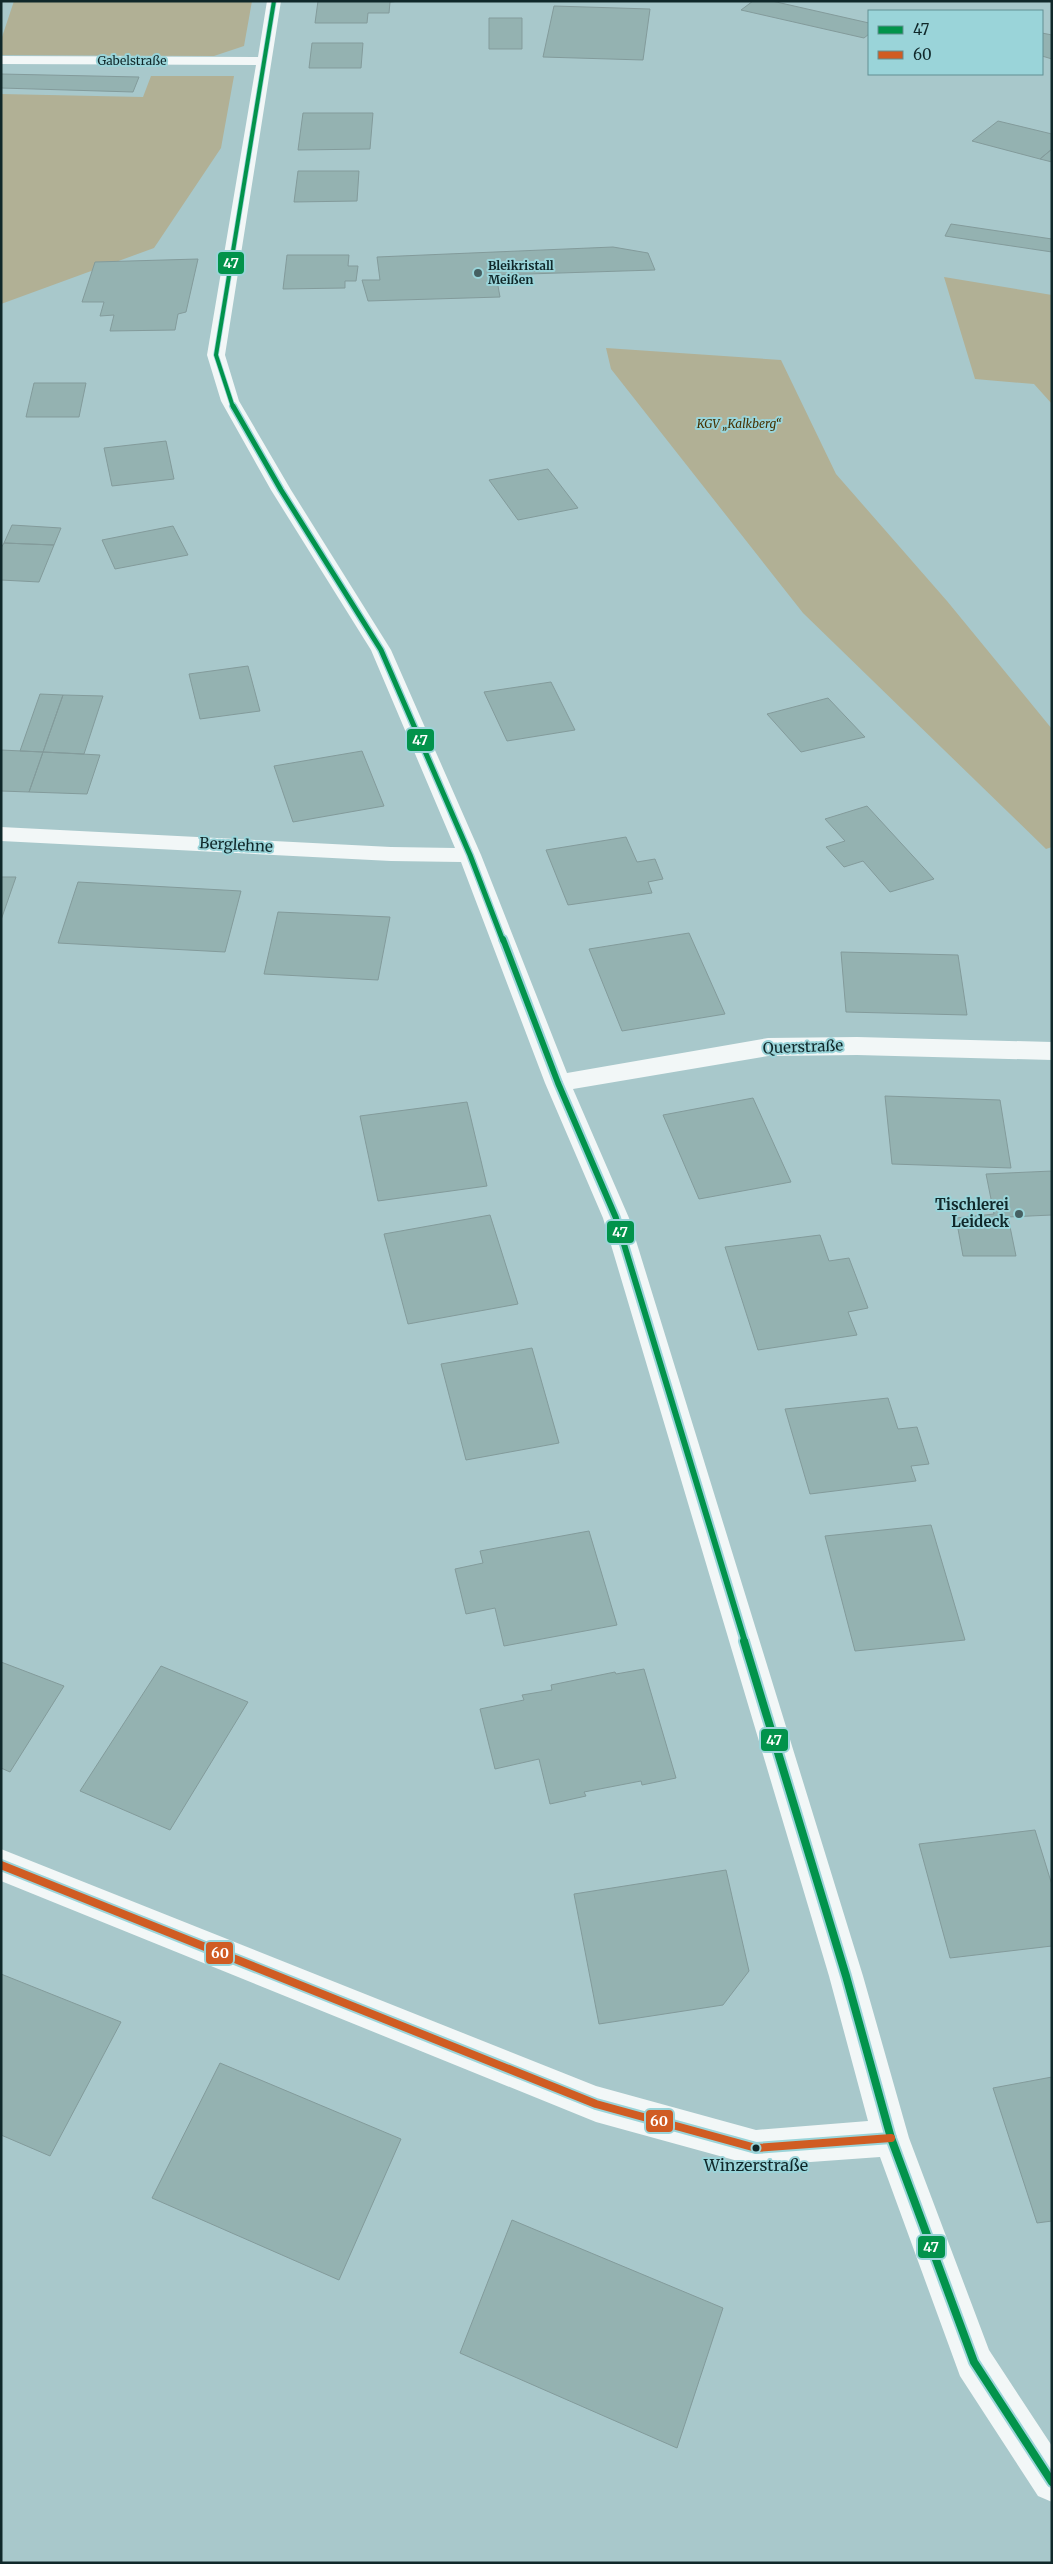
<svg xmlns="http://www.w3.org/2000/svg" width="1053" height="2564" font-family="Merriweather,serif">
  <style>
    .green { fill: #b1b095 }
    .building { fill: #94b2b1; stroke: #839b9b }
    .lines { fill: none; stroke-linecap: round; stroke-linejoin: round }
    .path { stroke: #c3cdce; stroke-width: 2; stroke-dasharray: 0.5 2; stroke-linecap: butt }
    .minor { fill: #f2f7f7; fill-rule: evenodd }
    .bus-1-far3-casing { stroke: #9ad4d9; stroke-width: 5.5 }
    .bus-1-far2-casing { stroke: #9ad4d9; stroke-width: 8 }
    .bus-1-far1-casing { stroke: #9ad4d9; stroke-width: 10 }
    .bus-1-casing { stroke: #9ad4d9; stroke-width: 12 }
    .bus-2-casing { stroke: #9ad4d9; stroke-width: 12 }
    .bus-1-far3 { stroke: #02934b; stroke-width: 4 }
    .bus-1-far2 { stroke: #02934b; stroke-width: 5 }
    .bus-1-far1 { stroke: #02934b; stroke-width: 6 }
    .bus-1 { stroke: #02934b; stroke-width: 8 }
    .bus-2 { stroke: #d05c23; stroke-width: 8 }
    .poi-dot { fill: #456062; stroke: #9ad4d9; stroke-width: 2 }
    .bus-dot { fill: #10282a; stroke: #9ad4d9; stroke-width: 2 }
    .labels { text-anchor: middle; stroke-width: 4; stroke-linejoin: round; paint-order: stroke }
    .far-street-label { font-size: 12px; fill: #10282a; stroke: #9ad4d9 }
    .far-poi-label { font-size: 12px; font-weight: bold; fill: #10282a; stroke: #9ad4d9; text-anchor: start }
    .far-park-label { font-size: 12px; font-style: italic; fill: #463202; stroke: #9ad4d9 }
    .street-label { font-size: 15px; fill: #10282a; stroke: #9ad4d9 }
    .poi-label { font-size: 15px; font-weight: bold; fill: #10282a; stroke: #9ad4d9; text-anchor: end }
    .near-bus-label { font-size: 16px; fill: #10282a; stroke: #9ad4d9 }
    .line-badge { stroke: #9ad4d9; stroke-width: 2 }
    .badge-label { font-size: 14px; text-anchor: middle; font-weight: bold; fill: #fff }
  </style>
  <rect width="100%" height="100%" fill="#a8c8cb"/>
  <path class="green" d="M 14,1 L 252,1 L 244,46 L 214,56 L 1,55 L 1,40 Z
    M 151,76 L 234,76 L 221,148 L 154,248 L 1,304 L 1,94 L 143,97 Z
    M 944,277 L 1052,295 L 1052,404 L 1034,384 L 975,379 Z
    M 606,348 L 781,360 L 836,474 L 947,601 L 1052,729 L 1052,847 L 1046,849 L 803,613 L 611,369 Z"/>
  <path class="building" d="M 318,1 L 400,1 L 390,2 L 389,13 L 368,13 L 367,23 L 315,23 Z
    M 753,1 L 772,1 L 869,23 L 869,34 L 864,38 L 741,10 Z
    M 554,6 L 650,9 L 643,60 L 543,57 Z
    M 489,18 L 522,18 L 522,49 L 489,49 Z
    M 1042,33 L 1052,35 L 1052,59 L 1042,56 Z
    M 312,43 L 363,43 L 361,68 L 309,68 Z
    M 1,74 L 139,77 L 133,92 L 1,88 Z
    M 303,113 L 373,113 L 370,149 L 298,150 Z
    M 998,121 L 1052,134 L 1052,149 L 1040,159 L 972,141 Z
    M 1052,149 L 1052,162 L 1040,159 Z
    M 298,171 L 359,171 L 357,201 L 294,202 Z
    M 951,224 L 1052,239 L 1052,252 L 945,236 Z
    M 613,247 L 648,253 L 655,270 L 496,275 L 500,297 L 368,301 L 362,280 L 380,280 L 377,257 Z
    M 287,255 L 349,255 L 348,266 L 358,266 L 356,281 L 345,281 L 345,288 L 283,289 Z
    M 198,259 L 186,312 L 178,314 L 175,330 L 110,331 L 114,315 L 100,316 L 104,302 L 82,302 L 95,262 Z
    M 34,383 L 86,383 L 79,417 L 26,417 Z
    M 166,441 L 174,479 L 112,486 L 104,448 Z
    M 548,469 L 578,508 L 518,520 L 489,480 Z
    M 12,525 L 61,528 L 54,545 L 4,543 Z
    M 173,526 L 188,555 L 115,569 L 102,540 Z
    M 4,543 L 54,545 L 39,582 L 1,580 L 1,548 Z
    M 248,666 L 260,711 L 200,719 L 189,674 Z
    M 551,682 L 575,730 L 507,741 L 484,692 Z
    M 40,694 L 63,695 L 43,752 L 20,751 Z
    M 63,695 L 103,696 L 84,754 L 43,752 Z
    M 828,698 L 865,737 L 801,752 L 767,714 Z
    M 1,750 L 43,752 L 29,792 L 1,791 Z
    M 362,751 L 384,806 L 293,822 L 274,766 Z
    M 43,752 L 100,755 L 87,794 L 29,792 Z
    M 867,806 L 934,879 L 890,892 L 863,861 L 844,867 L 826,847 L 845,841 L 825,819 Z
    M 626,837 L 637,862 L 655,859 L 663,879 L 648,882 L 652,893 L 568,905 L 546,850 Z
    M 1,877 L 16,877 L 1,920 Z
    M 78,882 L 241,891 L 225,952 L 58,943 Z
    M 278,912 L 390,917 L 378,980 L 264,974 Z
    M 689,933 L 725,1014 L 622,1031 L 589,949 Z
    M 841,952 L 958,955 L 967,1015 L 846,1012 Z
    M 885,1096 L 1000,1100 L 1011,1168 L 892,1164 Z
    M 753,1098 L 791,1182 L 699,1199 L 663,1115 Z
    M 467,1102 L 487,1186 L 378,1201 L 360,1116 Z
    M 1052,1171 L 1052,1215 L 1008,1217 L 1016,1256 L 963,1256 L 956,1218 L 994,1214 L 986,1174 Z
    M 490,1215 L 518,1304 L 408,1324 L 384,1234 Z
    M 820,1235 L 829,1261 L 849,1258 L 868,1308 L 848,1312 L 857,1335 L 758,1350 L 725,1247 Z
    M 532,1348 L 559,1443 L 466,1460 L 441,1364 Z
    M 888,1398 L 898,1429 L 917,1427 L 929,1464 L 911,1466 L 916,1481 L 810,1494 L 785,1409 Z
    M 931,1525 L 965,1640 L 855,1651 L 825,1536 Z
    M 589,1531 L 617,1625 L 504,1646 L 495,1608 L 466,1614 L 455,1569 L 483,1563 L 480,1551 Z
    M 1,1662 L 64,1686 L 10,1772 L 1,1768 Z
    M 161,1666 L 248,1702 L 170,1830 L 80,1791 Z
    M 644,1669 L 676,1778 L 642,1785 L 641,1781 L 584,1792 L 586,1796 L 550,1804 L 539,1759 L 495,1769 L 480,1709 L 524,1700 L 522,1695 L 552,1690 L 551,1685 L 615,1672 L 616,1674 Z
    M 1035,1830 L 1052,1885 L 1052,1946 L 950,1958 L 919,1844 Z
    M 726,1870 L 749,1971 L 723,2005 L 599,2024 L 574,1894 Z
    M 1,1974 L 121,2022 L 50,2156 L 1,2135 Z
    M 220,2063 L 401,2139 L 339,2280 L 152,2198 Z
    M 1052,2077 L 1052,2221 L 1037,2223 L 993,2088 Z
    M 512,2220 L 723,2308 L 677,2448 L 460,2353 Z"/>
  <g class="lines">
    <path class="path" d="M 1046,1 L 1052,3"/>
    <path class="minor" d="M 267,1 L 281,1 L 225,355 L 239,401 L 291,490 L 391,650 L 481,855 L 567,1073 L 768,1038 L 857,1037 L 1052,1042 L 1052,1060 L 857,1055 L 768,1056 L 573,1089 L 629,1218 L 863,1976 L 909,2138 L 989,2350 L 1052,2446 L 1052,2502 L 1038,2496 L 960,2376 L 880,2157 L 756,2166 L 596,2122 L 1,1881 L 1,1849 L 596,2086 L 756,2130 L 868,2121 L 829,1976 L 603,1218 L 545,1083 L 461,862 L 391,861 L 1,841 L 1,827 L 391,847 L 455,848 L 371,650 L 271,490 L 221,401 L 207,355 L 256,65 L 1,64 L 1,56 L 258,57 Z"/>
    <g class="bus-1-far3-casing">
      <path id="bus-1-far3" d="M 233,407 L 216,355 L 274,1"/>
    </g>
    <g class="bus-1-far2-casing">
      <path id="bus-1-far2" d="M 233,406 L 281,490 L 381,650 L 470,855 L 503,941"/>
    </g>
    <g class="bus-1-far1-casing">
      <path id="bus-1-far1" d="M 503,939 L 558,1083 L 616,1218 L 745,1642"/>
    </g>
    <g class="bus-1-casing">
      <path id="bus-1" d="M 744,1641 L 846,1976 L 891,2138 L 974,2362 L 1052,2482"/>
    </g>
    <g class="bus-2-casing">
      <path id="bus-2" d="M 1,1865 L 596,2104 L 756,2148 L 891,2138"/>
    </g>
    <use href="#bus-1-far3" class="bus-1-far3"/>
    <use href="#bus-1-far2" class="bus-1-far2"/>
    <use href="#bus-1-far1" class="bus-1-far1"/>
    <use href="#bus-1" class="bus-1"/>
    <use href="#bus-2" class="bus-2"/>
  </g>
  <g class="poi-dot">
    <circle cx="478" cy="273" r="5"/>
    <circle cx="1019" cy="1214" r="5"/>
  </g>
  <circle class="bus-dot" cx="756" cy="2148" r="4.5"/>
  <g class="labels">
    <g class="far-street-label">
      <text x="132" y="65">Gabelstraße</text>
    </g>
    <g class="far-poi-label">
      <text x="488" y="270">Bleikristall<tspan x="488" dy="14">Meißen</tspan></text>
    </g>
    <g class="far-park-label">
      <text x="739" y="428">KGV „Kalkberg“</text>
    </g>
    <g class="street-label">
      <text transform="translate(236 845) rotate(3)" y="5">Berglehne</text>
      <text transform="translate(803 1047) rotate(-2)" y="5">Querstraße</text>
    </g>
    <g class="poi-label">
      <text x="1009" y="1210">Tischlerei<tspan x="1009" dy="17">Leideck</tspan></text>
    </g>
    <g class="near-bus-label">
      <text x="756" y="2171">Winzerstraße</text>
    </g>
  </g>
  <g class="line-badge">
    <rect x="217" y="251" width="28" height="24" rx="5" fill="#02934b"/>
    <rect x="406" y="728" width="29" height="24" rx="5" fill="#02934b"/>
    <rect x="606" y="1220" width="29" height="24" rx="5" fill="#02934b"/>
    <rect x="760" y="1728" width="29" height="24" rx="5" fill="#02934b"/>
    <rect x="205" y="1941" width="29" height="24" rx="5" fill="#d05c23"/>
    <rect x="645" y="2109" width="29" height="24" rx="5" fill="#d05c23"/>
    <rect x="917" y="2235" width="29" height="24" rx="5" fill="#02934b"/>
  </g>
  <g class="badge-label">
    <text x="231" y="268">47</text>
    <text x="420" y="745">47</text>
    <text x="620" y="1237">47</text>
    <text x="774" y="1745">47</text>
    <text x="220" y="1958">60</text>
    <text x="659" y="2126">60</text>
    <text x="931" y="2252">47</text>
  </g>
  <rect width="1053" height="2564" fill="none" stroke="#10282a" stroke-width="5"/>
  <rect x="868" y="10" width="175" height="65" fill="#9ad4d9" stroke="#638f93"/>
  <rect x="878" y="26" width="25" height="8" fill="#02934b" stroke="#638f93"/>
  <text x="913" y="35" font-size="15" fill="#10282a">47</text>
  <rect x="878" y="51" width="25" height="8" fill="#d05c23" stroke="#638f93"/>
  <text x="913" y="60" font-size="15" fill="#10282a">60</text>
</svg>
